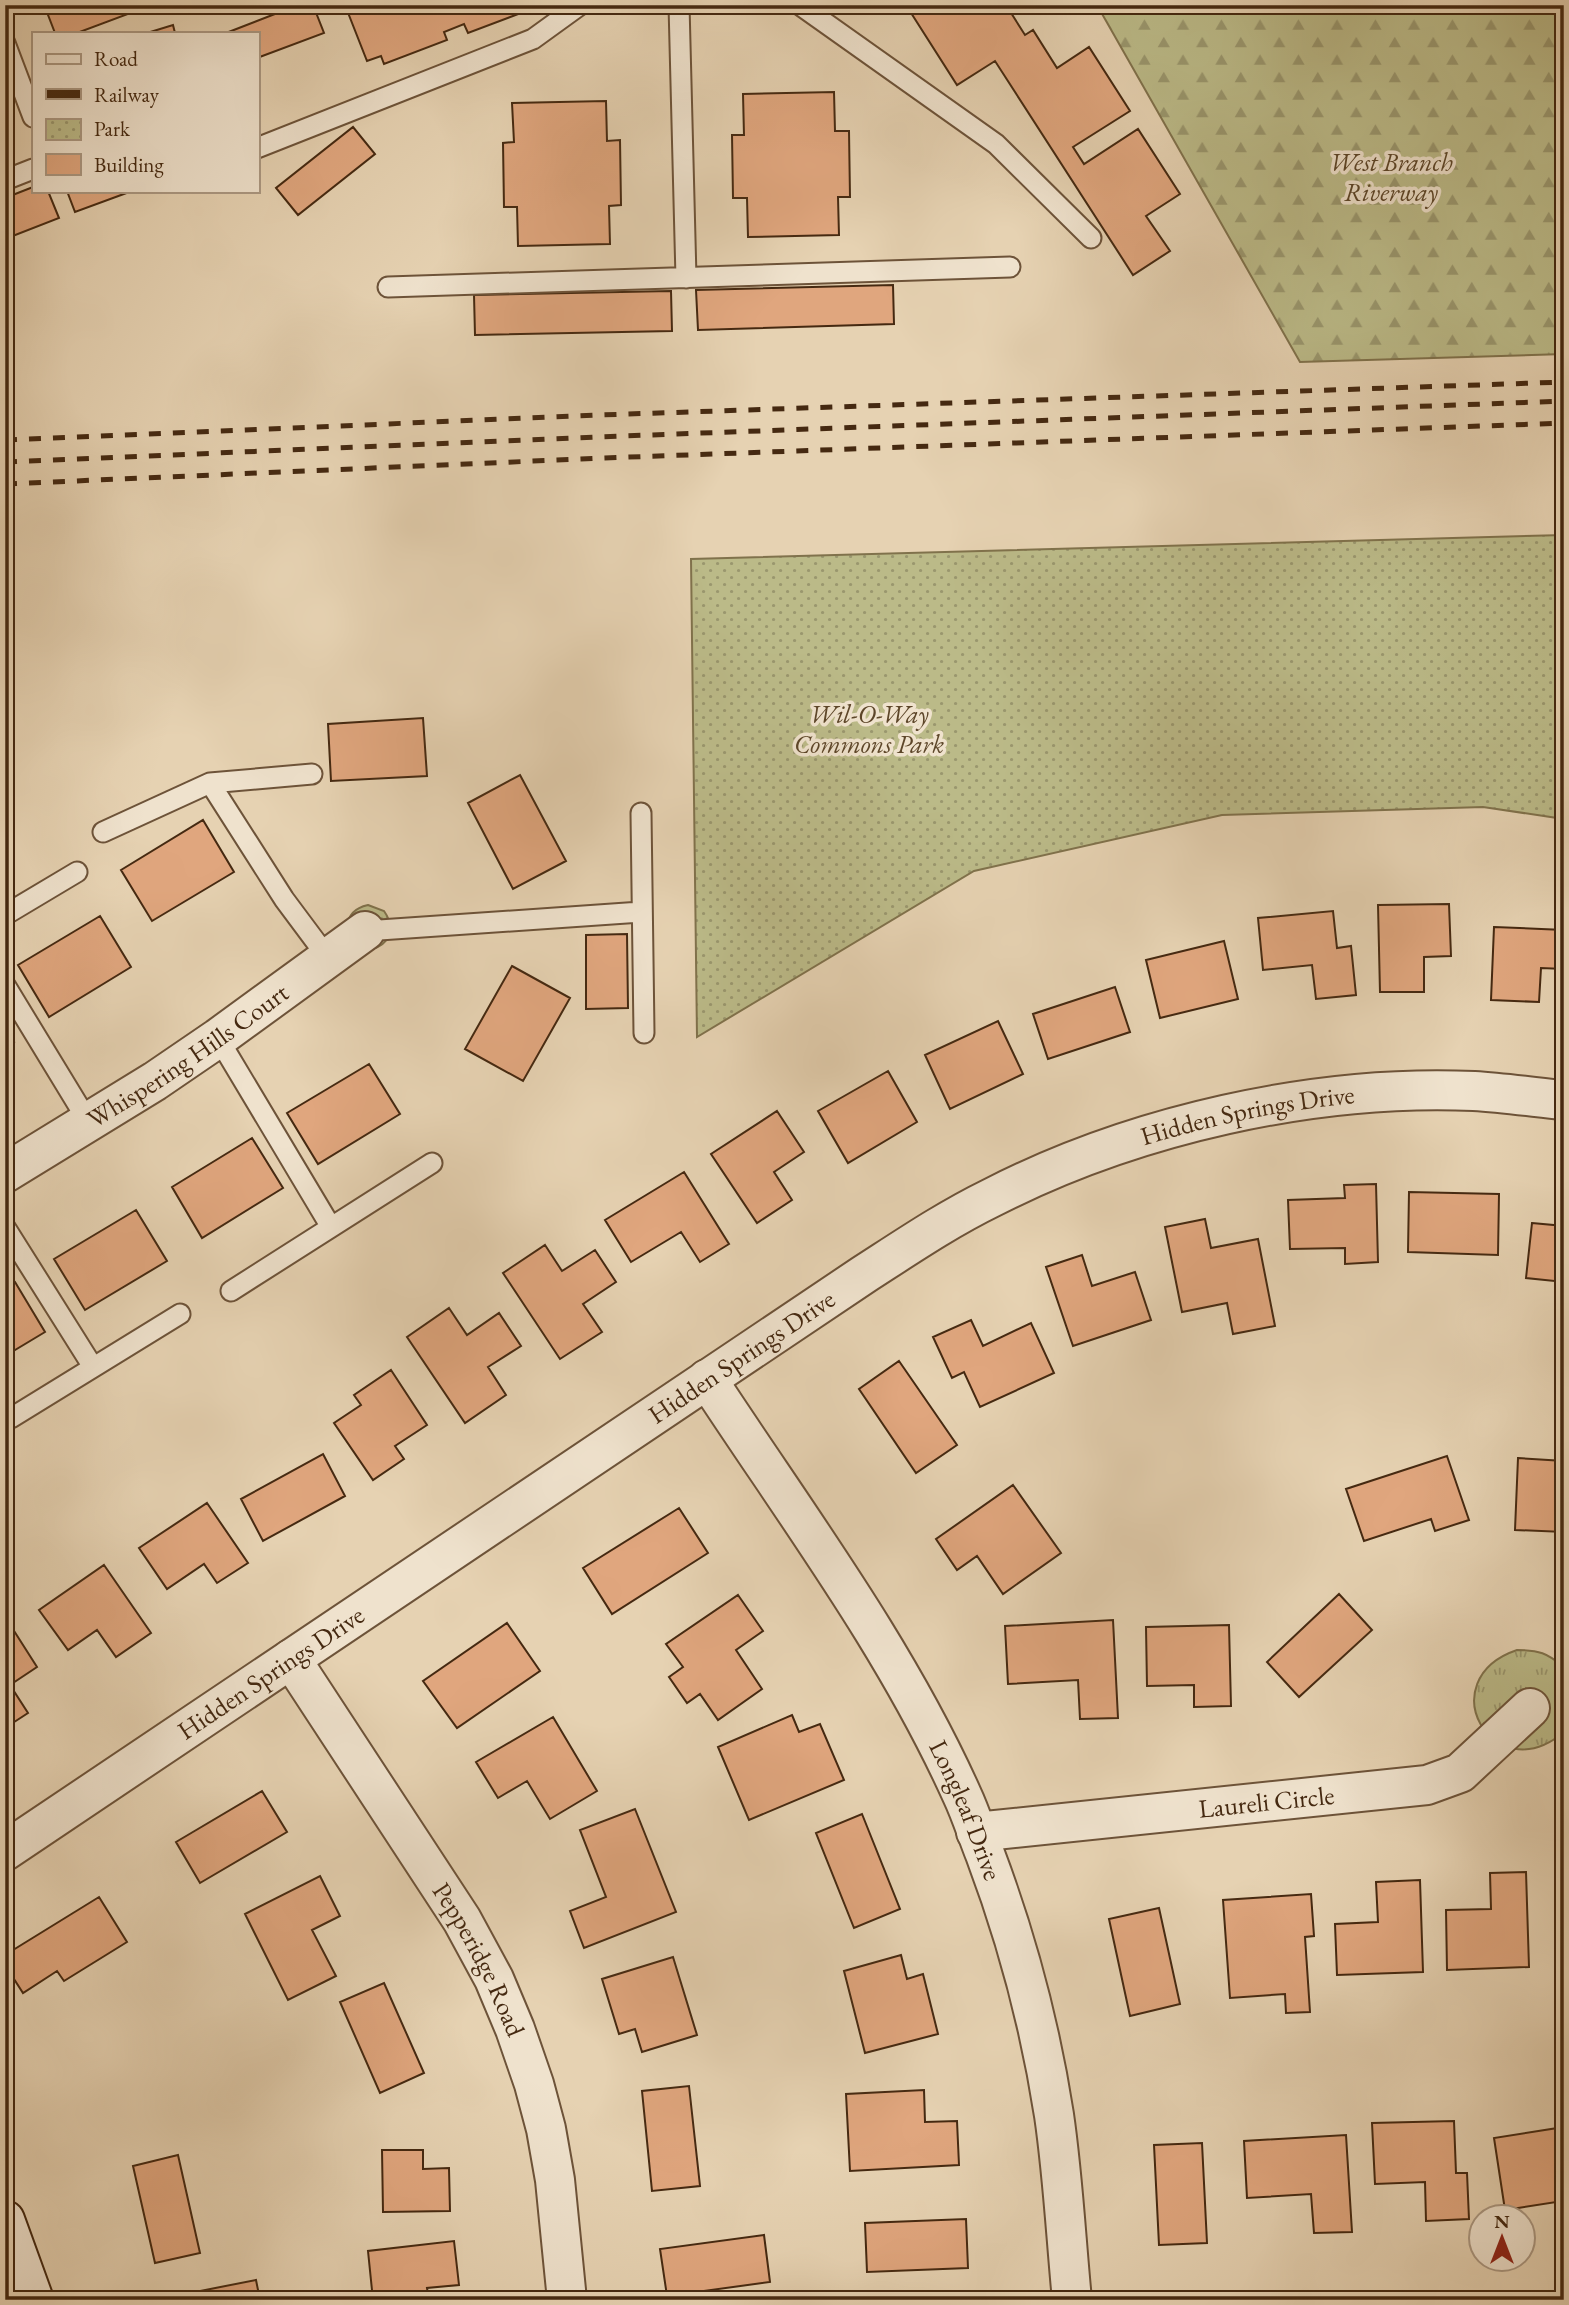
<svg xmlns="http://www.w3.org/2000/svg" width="1569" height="2305" font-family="'EB Garamond',serif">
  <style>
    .grass { fill: url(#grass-tufts); stroke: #80724c; stroke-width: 2 }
    .forest { fill: url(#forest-firs); stroke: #80724c; stroke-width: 2 }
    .park { fill: url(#park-dots); stroke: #80724c; stroke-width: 2 }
    .building { fill: #e0a67e; stroke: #452911; stroke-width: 2 }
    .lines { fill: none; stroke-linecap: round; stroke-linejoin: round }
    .lane-casing { stroke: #6d5339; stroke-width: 23 }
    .street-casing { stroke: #6d5339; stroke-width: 42 }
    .secondary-casing { stroke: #452911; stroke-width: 42 }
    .lane { stroke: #efe2cd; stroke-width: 19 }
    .street { stroke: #efe2cd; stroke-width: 38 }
    .secondary { stroke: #efe2cd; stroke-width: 38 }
    .rail { stroke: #452911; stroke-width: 5; stroke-dasharray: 12 12; stroke-linecap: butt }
    .labels { text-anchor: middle; stroke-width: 7; stroke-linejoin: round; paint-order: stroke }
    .park-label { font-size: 26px; font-style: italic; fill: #5d4629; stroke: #efe2cd }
    .street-label { font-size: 26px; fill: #452911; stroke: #efe2cd }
  </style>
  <defs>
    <pattern id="grass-tufts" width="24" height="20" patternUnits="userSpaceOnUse" patternTransform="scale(1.75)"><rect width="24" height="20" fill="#bbba88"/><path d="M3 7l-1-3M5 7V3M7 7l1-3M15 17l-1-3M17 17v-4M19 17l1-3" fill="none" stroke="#9a976e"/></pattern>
    <pattern id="forest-firs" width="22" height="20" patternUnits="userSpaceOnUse" patternTransform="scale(1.75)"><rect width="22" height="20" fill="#bbba88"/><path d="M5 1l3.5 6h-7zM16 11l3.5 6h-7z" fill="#9a976e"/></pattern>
    <pattern id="park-dots" width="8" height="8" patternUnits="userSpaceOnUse" patternTransform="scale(1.75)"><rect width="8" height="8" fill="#bbba88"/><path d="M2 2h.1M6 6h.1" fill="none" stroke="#9a976e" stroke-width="1.8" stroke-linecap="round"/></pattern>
  </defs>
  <rect width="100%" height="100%" fill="#e6d2b2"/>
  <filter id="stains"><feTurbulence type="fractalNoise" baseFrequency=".00286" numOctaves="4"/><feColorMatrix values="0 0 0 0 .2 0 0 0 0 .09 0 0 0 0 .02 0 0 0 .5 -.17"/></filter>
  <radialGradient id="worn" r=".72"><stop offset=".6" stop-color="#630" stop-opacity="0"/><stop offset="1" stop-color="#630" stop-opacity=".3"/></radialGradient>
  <path class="grass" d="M 368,905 L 384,911 C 396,928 390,945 370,950 L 346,928 C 349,915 354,908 368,905 Z
    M 1517,1650 C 1539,1650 1547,1653 1564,1667 L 1564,1732 C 1493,1792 1429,1680 1517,1650 Z"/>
  <path class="forest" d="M 1097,5 L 1564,5 L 1564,354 L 1300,362 Z"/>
  <path class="park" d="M 1564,535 L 1564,819 L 1483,807 L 1222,815 L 974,871 L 697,1037 L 691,559 Z"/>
  <path class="building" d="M 134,5 L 136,11 L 77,33 L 55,33 L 45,7 L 51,5 Z
    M 298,5 L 313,5 L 324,33 L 257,58 L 257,33 L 226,33 Z
    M 345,5 L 527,5 L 529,10 L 468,33 L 464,24 L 444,32 L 447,40 L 384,64 L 381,56 L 367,61 Z
    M 906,5 L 1006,5 L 1025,35 L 1033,30 L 1057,68 L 1089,47 L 1130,111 L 1073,147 L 1084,164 L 1138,129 L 1180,194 L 1146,216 L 1170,251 L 1133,275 L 995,61 L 957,85 Z
    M 173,25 L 175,33 L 147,33 Z
    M 834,92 L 835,131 L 849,131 L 850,197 L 838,197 L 839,235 L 748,237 L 747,198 L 733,198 L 732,135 L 744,135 L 743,94 Z
    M 606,101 L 607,141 L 620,140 L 621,205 L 609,206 L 610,244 L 518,246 L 517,207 L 504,207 L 503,143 L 514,142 L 512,103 Z
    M 353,127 L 375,154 L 298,215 L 276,188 Z
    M 33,187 L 33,191 L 48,191 L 59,218 L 5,239 L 5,198 Z
    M 67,191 L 132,191 L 75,212 Z
    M 893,285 L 894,324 L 698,330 L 696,290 Z
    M 671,291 L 672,331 L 475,335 L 474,295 Z
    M 423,718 L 427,776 L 331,781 L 328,724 Z
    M 520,775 L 566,861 L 513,889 L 468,803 Z
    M 203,820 L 234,872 L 152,921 L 121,870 Z
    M 1449,904 L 1451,956 L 1424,957 L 1424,992 L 1380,992 L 1378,905 Z
    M 1333,911 L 1337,948 L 1351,946 L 1356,995 L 1316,999 L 1312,965 L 1263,970 L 1258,918 Z
    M 100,916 L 131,967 L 49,1017 L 18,965 Z
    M 1494,927 L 1564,930 L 1564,969 L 1541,968 L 1539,1002 L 1491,1000 Z
    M 627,934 L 628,1008 L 586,1009 L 586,935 Z
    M 1224,941 L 1238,999 L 1160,1018 L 1146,960 Z
    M 512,966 L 570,998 L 523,1081 L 465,1049 Z
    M 1115,987 L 1130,1032 L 1048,1059 L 1033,1014 Z
    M 998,1021 L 1023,1074 L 950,1109 L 925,1055 Z
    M 5,1028 L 14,1042 L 5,1047 Z
    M 369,1064 L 400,1114 L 318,1164 L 287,1113 Z
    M 888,1071 L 917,1122 L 848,1163 L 818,1111 Z
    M 777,1111 L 804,1152 L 774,1172 L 792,1200 L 757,1223 L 711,1154 Z
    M 252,1138 L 283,1188 L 202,1238 L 172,1187 Z
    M 684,1172 L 729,1244 L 700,1262 L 681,1232 L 631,1262 L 605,1220 Z
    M 1376,1184 L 1378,1262 L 1345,1264 L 1345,1248 L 1290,1249 L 1288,1200 L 1345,1198 L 1344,1185 Z
    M 1409,1192 L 1499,1194 L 1498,1255 L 1408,1252 Z
    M 136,1210 L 167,1261 L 85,1310 L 54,1259 Z
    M 1205,1219 L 1211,1248 L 1258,1239 L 1275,1326 L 1233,1334 L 1227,1303 L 1182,1312 L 1165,1227 Z
    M 1532,1223 L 1564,1226 L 1564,1282 L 1526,1278 Z
    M 545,1245 L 562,1271 L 595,1250 L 616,1282 L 583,1304 L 602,1332 L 560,1359 L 503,1273 Z
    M 1082,1255 L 1092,1286 L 1135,1272 L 1151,1320 L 1073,1346 L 1046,1267 Z
    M 15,1282 L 45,1332 L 5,1356 L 5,1287 Z
    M 449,1308 L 467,1335 L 499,1313 L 521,1346 L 488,1367 L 506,1395 L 465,1423 L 407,1337 Z
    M 971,1320 L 983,1346 L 1031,1323 L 1054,1373 L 980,1407 L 964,1372 L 952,1378 L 933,1337 Z
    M 899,1361 L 957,1445 L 916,1473 L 859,1389 Z
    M 391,1370 L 427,1425 L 395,1446 L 404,1459 L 373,1480 L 334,1423 L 361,1405 L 354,1395 Z
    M 323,1454 L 345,1496 L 263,1541 L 241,1499 Z
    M 1447,1456 L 1469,1520 L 1435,1531 L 1431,1519 L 1364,1541 L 1346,1489 Z
    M 1518,1458 L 1564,1461 L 1564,1532 L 1515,1530 Z
    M 1013,1485 L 1061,1553 L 1003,1594 L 977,1556 L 957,1570 L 936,1539 Z
    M 207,1503 L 248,1563 L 217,1583 L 204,1564 L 167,1589 L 139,1548 Z
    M 679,1508 L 708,1553 L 612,1614 L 583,1568 Z
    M 104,1565 L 151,1633 L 116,1657 L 97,1630 L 68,1650 L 39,1610 Z
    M 1339,1594 L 1372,1630 L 1299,1697 L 1267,1662 Z
    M 738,1595 L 763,1631 L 736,1650 L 762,1689 L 718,1720 L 700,1694 L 687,1703 L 669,1677 L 683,1667 L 666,1644 Z
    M 1113,1620 L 1118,1718 L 1080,1719 L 1078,1680 L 1008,1684 L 1005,1626 Z
    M 9,1623 L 37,1667 L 10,1685 L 28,1713 L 5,1728 L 5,1626 Z
    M 507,1623 L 540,1671 L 457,1728 L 423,1681 Z
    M 1229,1625 L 1231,1706 L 1194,1707 L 1194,1685 L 1147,1686 L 1146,1627 Z
    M 792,1715 L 799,1732 L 820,1724 L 844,1780 L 749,1820 L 718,1747 Z
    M 553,1717 L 597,1791 L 550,1819 L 527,1781 L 498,1798 L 476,1762 Z
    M 262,1791 L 287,1832 L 200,1883 L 176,1842 Z
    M 635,1809 L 676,1912 L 584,1948 L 570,1911 L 606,1897 L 580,1830 Z
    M 862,1814 L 900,1909 L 854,1928 L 816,1833 Z
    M 1526,1872 L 1529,1967 L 1447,1970 L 1446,1910 L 1491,1909 L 1490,1873 Z
    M 320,1876 L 340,1916 L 312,1930 L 336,1976 L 288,2000 L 245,1914 Z
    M 1420,1880 L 1423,1972 L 1337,1975 L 1335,1924 L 1378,1922 L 1376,1882 Z
    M 1311,1894 L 1314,1936 L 1305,1937 L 1310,2012 L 1286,2013 L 1285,1994 L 1230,1998 L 1223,1900 Z
    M 99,1897 L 127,1942 L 64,1981 L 57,1971 L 23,1993 L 5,1965 L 5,1955 Z
    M 1159,1908 L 1180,2004 L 1130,2016 L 1109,1919 Z
    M 901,1955 L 907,1979 L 923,1974 L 938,2034 L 865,2053 L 844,1971 Z
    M 673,1957 L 697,2035 L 642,2052 L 635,2029 L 619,2034 L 602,1979 Z
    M 384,1983 L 424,2073 L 380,2093 L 340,2002 Z
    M 689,2086 L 700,2186 L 652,2191 L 642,2091 Z
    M 924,2090 L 925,2122 L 957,2121 L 959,2165 L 850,2171 L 846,2094 Z
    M 1454,2121 L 1456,2173 L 1467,2173 L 1469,2219 L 1426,2221 L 1425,2182 L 1375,2184 L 1372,2123 Z
    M 1564,2127 L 1564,2184 L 1560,2184 L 1563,2201 L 1505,2210 L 1494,2138 Z
    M 1346,2135 L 1352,2232 L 1314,2233 L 1311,2194 L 1247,2198 L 1244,2141 Z
    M 1202,2143 L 1207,2243 L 1159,2245 L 1154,2145 Z
    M 382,2150 L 423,2150 L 423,2169 L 449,2168 L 450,2211 L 383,2212 Z
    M 178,2155 L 200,2253 L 155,2263 L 133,2166 Z
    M 966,2219 L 968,2268 L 867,2272 L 865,2223 Z
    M 764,2235 L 770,2282 L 667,2296 L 660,2249 Z
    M 454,2241 L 459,2285 L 427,2288 L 429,2300 L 373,2300 L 368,2251 Z
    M 256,2280 L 260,2300 L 202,2300 L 200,2291 Z"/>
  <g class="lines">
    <g class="lane-casing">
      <path id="lane" d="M 679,5 L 686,278
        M 800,5 L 996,144 L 1091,238
        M 5,43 L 33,117
        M 257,148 L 533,39 L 580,5
        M 5,180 L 33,169
        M 388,287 L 1010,267
        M 210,783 L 284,899 L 328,958
        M 641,813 L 644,1033
        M 103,832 L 210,783 L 312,774
        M 5,915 L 77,872
        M 365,931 L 641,912
        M 5,985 L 89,1123
        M 218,1038 L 331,1227
        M 5,1227 L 93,1367
        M 231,1291 L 432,1163
        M 11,1418 L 180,1314"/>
    </g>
    <g class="street-casing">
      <g id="street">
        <path id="s1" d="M 5,1173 L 155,1081 L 218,1038 L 365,931"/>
        <path id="s2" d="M 707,1379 C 796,1515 895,1646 962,1795 C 971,1814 977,1834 985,1854 C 1017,1939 1040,2025 1054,2115 C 1063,2176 1066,2238 1072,2300"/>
        <path id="s3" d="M 291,1659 L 462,1920 L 494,1979 L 515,2029 L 534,2084 L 546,2129 L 555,2180 L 567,2300"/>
        <path id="s4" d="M 976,1832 L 1427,1785 L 1460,1773 L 1530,1708"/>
        <path id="s5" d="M 5,1851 L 863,1275 C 905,1248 946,1220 991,1198 C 1133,1125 1314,1084 1474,1091 C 1504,1093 1534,1097 1564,1100"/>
      </g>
    </g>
    <g class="secondary-casing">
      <path id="secondary" d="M 5,2220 L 34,2300"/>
    </g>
    <use href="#lane" class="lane"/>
    <use href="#street" class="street"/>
    <use href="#secondary" class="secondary"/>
    <path class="rail" d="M 5,440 L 600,415 L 1564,382
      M 5,462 L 596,437 L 1564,401
      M 5,484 L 604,458 L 1564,423"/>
  </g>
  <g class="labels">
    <g class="park-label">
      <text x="1391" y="171">West Branch<tspan x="1391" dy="30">Riverway</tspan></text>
      <text x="869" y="723">Wil-O-Way<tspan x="869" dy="30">Commons Park</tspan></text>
    </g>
    <g class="street-label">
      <text dy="9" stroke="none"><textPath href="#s1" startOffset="217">Whispering Hills Court</textPath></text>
      <text dy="9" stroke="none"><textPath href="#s5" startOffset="1454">Hidden Springs Drive</textPath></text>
      <text dy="9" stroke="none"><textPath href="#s5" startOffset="887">Hidden Springs Drive</textPath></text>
      <text dy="9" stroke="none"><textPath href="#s5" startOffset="320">Hidden Springs Drive</textPath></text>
      <text dy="9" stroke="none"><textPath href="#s4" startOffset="292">Laureli Circle</textPath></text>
      <text dy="9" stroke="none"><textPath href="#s2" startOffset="504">Longleaf Drive</textPath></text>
      <text dy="9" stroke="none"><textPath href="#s3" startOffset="355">Pepperidge Road</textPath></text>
    </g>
  </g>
  <rect width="1569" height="2305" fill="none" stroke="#e6d2b2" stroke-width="28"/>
  <rect x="7" y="7" width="1555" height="2291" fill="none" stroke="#452911" stroke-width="3.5"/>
  <rect x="14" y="14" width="1541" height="2277" fill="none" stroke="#452911" stroke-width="2"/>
  <rect x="32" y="32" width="228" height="161" fill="#efe2cd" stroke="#ab9882" stroke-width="2"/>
  <rect x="46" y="54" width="35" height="10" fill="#efe2cd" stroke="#ab9882" stroke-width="2"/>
  <text x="94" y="66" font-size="21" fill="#452911">Road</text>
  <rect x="46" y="89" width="35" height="10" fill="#452911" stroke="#ab9882" stroke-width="2"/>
  <text x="94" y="102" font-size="21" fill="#452911">Railway</text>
  <rect x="46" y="119" width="35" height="21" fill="url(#park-dots)" stroke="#ab9882" stroke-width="2"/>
  <text x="94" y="136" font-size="21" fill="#452911">Park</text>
  <rect x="46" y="154" width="35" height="21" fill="#e0a67e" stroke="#ab9882" stroke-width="2"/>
  <text x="94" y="172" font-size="21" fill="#452911">Building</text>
  <g transform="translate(1502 2238)"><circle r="33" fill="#efe2cd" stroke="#ab9882" stroke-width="2"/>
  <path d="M0-5L12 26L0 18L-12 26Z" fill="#8f2418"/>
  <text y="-10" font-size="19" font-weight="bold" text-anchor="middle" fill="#452911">N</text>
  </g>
  <rect width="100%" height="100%" filter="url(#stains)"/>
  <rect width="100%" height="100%" fill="url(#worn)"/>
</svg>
